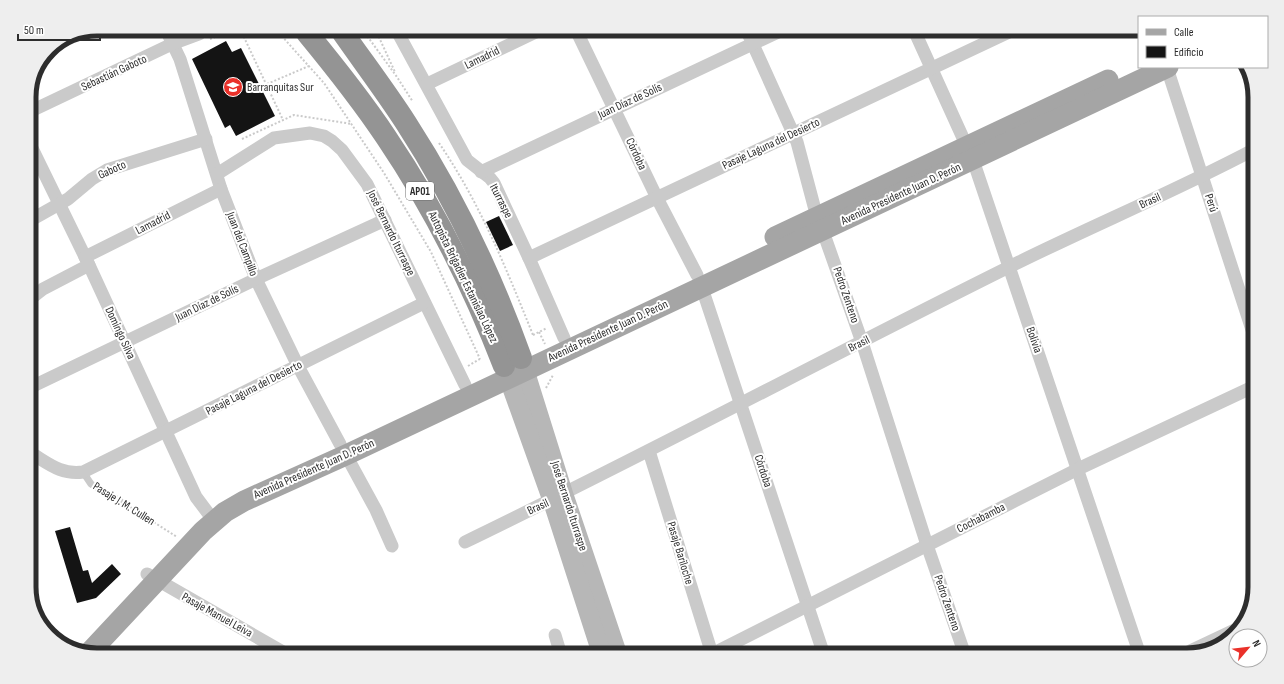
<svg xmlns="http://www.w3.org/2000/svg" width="1284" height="684" font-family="'Sofia Sans Condensed',sans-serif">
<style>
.building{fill:#141414}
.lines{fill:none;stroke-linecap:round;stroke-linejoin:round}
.path{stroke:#cacaca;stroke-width:2;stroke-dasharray:2 2;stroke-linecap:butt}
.lane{stroke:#cacaca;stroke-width:7}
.street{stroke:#cacaca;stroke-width:13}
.secondary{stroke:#b7b7b7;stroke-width:19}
.primary{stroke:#a5a5a5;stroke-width:21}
.highway{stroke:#949494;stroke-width:22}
.labels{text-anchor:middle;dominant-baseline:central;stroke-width:4;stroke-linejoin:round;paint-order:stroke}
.shield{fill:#fff;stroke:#6c6c6c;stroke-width:1}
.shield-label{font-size:11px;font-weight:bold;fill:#2d2d2d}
.street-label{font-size:12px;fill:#2d2d2d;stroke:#fff}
.poi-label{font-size:12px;fill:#2d2d2d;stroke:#fff;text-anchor:start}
.rim{fill:none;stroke:#2d2d2d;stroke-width:5}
</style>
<rect width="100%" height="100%" fill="#fff"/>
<g class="building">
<polygon points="226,41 232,52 241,48 275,116 236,136 230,125 225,128 192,59"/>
<polygon points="499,216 513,245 500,251 486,222"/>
<polygon points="70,527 83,571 88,570 92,583 112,564 121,574 96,598 77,603 55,531"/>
</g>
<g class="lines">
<g class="path">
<polyline points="242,33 283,120"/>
<polyline points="279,33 324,83 384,173 431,252 480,359"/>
<polyline points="365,33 397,77 413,102"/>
<polyline points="377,33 395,72"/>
<polyline points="210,39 226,33"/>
<polyline points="267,84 309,66"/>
<polyline points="242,139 294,115 352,124"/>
<path d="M 439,143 C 480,203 506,268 533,335"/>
<polyline points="539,332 545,344"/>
<polyline points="533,335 547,328"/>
<polyline points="468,366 480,359"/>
<polyline points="546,388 553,375"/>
<polyline points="127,505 177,537"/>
</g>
<polyline class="lane" points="83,472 91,484 120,501"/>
<g class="street">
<polyline points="914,30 973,160 1140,655"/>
<polyline points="747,31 797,142 814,206 862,342 927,545 965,655"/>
<polyline points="577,32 657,198 697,275"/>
<polyline points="398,33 467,160 490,178 494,183 529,258 564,338"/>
<polyline points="168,34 180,59 221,189 256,279 298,366 340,444"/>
<polyline points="1167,68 1255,339"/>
<polyline points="427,84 536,32"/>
<polyline points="29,112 172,44 199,34"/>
<polyline points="29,142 89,265 196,497 214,521"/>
<polyline points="481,172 780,31"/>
<polyline points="217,174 274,138 310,133 324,136 332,141 342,150 367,184 465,385"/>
<polyline points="29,221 68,199 92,179 107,170 206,139"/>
<polyline points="85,257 221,189"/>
<polyline points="529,258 1013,30"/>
<polyline points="702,288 824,655"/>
<polyline points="29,300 43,289 89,265"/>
<polyline points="29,388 256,279 385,220"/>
<polyline points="649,451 712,654"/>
<path d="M 29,452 C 48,463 60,475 83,472 L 424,303"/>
<polyline points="346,455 376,510 392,546"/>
<path d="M 465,542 C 647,454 826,358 1007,268 C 1089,227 1174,192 1255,149"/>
<polyline points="147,574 288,655"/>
<polyline points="555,635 561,655"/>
<polyline points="710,655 1078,469 1255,386"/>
<polyline points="1182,655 1237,629"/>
</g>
<g class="secondary">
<polyline points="521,358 564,495 618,655"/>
<polyline points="504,366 552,500 602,655"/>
</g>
<g class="primary">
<polyline points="775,237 1108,80"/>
<polyline points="89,653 203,531 225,512 244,501 346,455 1168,67"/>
</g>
<g class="highway">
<path d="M 307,33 C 335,67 362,101 386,137 C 434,208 473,286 504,366"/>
<path d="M 343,33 C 364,63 386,92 406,123 C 452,194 492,277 521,358"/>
</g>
</g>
<defs>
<symbol id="school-disc" viewBox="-11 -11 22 22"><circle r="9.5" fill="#ea312a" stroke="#fff"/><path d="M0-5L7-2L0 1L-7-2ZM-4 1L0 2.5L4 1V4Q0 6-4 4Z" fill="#fff"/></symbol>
</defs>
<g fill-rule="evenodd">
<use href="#school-disc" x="222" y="76" width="22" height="22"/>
</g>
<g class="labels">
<rect class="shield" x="406" y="182" width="28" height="18" rx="3"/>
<g class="shield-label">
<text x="420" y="191">AP01</text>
</g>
<g class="street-label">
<text transform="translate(482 58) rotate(-26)">Lamadrid</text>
<text transform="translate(114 73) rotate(-25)">Sebastián Gaboto</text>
<text transform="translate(630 101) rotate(-25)">Juan Díaz de Solís</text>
<text transform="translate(771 144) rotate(-25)">Pasaje Laguna del Desierto</text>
<text transform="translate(636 154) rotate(65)">Córdoba</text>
<text transform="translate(112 170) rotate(-24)">Gaboto</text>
<text transform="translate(901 194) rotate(-25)">Avenida Presidente Juan D. Perón</text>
<text transform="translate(501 201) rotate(63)">Iturraspe</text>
<text transform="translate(1150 201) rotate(-25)">Brasil</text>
<text transform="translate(1211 203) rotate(72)">Perú</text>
<text transform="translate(153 223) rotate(-27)">Lamadrid</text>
<text transform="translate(391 233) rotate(64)">José Bernardo Iturraspe</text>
<text transform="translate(242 244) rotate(69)">Juan del Campillo</text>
<text transform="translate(463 277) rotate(64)">Autopista Brigadier Estanislao López</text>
<text transform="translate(846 295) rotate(71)">Pedro Zenteno</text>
<text transform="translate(207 303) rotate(-26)">Juan Díaz de Solís</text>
<text transform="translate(608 331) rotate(-25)">Avenida Presidente Juan D. Perón</text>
<text transform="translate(120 333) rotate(65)">Domingo Silva</text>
<text transform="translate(1034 340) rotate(71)">Bolivia</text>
<text transform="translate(859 344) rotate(-27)">Brasil</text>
<text transform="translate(254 388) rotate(-27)">Pasaje Laguna del Desierto</text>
<text transform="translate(314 469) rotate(-24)">Avenida Presidente Juan D. Perón</text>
<text transform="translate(763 471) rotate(72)">Córdoba</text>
<text transform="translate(124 504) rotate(32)">Pasaje J. M. Cullen</text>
<text transform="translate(569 506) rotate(72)">José Bernardo Iturraspe</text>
<text transform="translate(538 507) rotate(-25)">Brasil</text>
<text transform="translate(981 518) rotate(-27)">Cochabamba</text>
<text transform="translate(680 553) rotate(73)">Pasaje Bariloche</text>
<text transform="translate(947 603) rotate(71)">Pedro Zenteno</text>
<text transform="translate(217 615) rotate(29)">Pasaje Manuel Leiva</text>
</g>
<g class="poi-label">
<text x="247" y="87">Barranquitas Sur</text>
</g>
</g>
<path d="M0 0H1284V684H0ZM97 36H1187A61 61 0 0 1 1248 97V587A61 61 0 0 1 1187 648H97A61 61 0 0 1 36 587V97A61 61 0 0 1 97 36Z" fill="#eee" fill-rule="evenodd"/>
<path class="rim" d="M97 36H1187A61 61 0 0 1 1248 97V587A61 61 0 0 1 1187 648H97A61 61 0 0 1 36 587V97A61 61 0 0 1 97 36Z"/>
<rect x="1138" y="16" width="130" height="52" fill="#ffffff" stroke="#ababab"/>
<rect x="1146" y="29" width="20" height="6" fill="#a5a5a5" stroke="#ababab"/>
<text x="1174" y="36" font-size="12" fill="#2d2d2d">Calle</text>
<rect x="1146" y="46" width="20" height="12" fill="#141414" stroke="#ababab"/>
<text x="1174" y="56" font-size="12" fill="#2d2d2d">Edificio</text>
<g transform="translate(1248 648) rotate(62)"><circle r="19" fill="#ffffff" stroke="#ababab"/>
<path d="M0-3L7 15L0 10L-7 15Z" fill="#ea312a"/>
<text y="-6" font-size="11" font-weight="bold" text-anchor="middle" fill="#2d2d2d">N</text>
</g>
<path d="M18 34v6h82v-6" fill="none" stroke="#2d2d2d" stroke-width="2"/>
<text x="24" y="34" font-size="12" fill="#2d2d2d" stroke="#ffffff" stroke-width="3" paint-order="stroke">50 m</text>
</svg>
